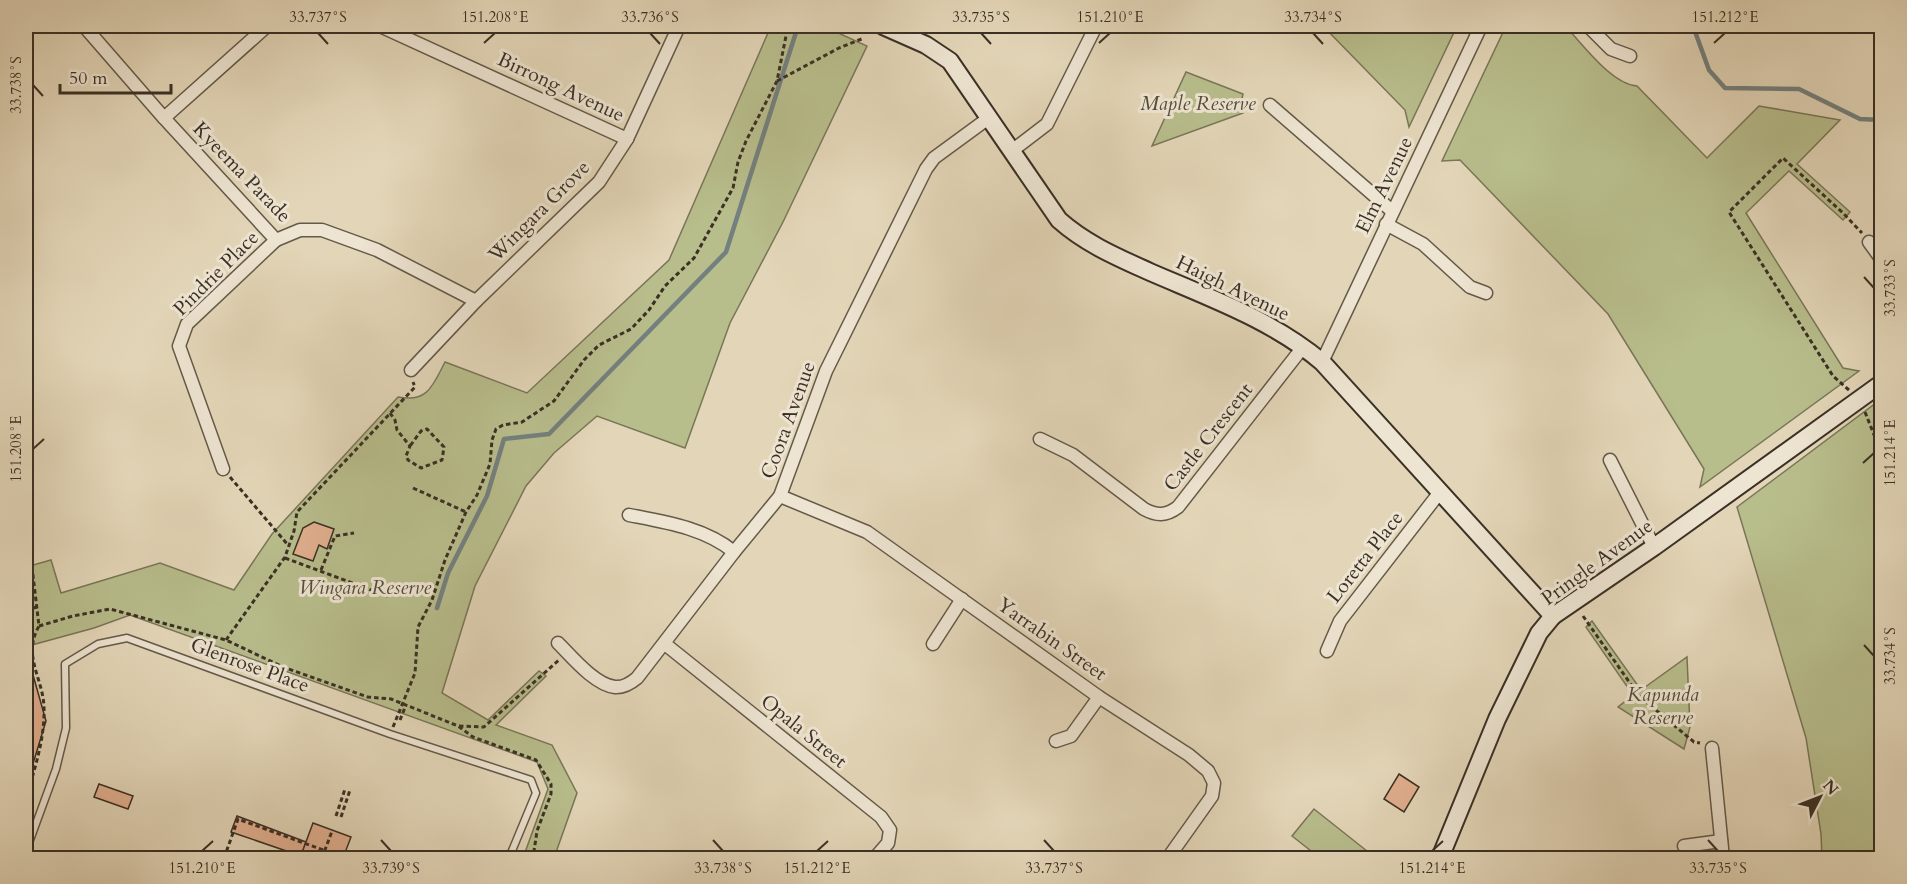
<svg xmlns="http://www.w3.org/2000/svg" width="1907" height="884" font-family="Cardo,serif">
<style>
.green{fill:#b8bd8c;stroke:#797658;stroke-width:1.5}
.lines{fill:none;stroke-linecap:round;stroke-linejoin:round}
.stream{stroke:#74807f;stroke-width:4.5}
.building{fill:#e1af8f;stroke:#3a3025;stroke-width:1.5}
.lane-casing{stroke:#645a4a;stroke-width:9}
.street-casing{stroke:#645a4a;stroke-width:15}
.secondary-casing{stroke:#3a3025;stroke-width:20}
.path{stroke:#3a3025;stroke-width:3;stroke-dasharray:4.5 3;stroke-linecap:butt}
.lane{stroke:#ede4d1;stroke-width:6}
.street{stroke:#ede4d1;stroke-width:12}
.secondary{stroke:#ede4d1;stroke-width:16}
.ticks{fill:none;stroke:#3a3025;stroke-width:2}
.labels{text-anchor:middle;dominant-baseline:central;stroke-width:6;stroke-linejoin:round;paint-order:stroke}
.street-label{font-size:20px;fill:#3a3025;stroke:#ede4d1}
.park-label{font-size:20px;font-style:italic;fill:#534c3a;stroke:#ede4d1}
.neatline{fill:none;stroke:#3a3025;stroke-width:2}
.ticks-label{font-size:15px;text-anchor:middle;fill:#3a3025}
</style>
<rect width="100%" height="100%" fill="#e3d6b8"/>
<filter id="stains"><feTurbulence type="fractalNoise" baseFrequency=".00333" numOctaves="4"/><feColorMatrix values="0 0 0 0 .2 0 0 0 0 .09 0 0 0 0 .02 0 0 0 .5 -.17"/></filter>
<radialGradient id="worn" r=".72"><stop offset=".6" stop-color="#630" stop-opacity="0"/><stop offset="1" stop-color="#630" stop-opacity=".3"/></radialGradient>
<g class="green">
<path d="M 771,26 L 823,26 L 867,46 L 783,222 L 730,323 L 685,448 L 597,416 L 554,453 L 526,486 L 475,586 L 442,693 L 488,720 L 539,671 L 546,676 L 496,725 L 552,745 L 577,793 L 554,858 L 523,858 L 548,789 L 537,762 L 130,615 L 94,628 L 28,646 L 26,638 L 26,567 L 51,560 L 61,593 L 160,563 L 234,590 L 272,534 L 398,397 C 428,403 433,385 445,362 L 527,393 L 669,260 Z"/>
<polygon points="1323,26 1457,26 1409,127 1405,110"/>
<path d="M 1506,26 L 1565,26 C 1583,44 1611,84 1637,86 L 1707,158 L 1759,106 L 1840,120 L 1797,164 L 1850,212 L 1843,220 L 1789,171 L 1746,213 L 1843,368 L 1859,371 L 1700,487 L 1704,469 L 1608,314 L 1460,160 L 1442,161 Z"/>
<polygon points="1186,72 1243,94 1241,104 1243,113 1152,146"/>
<polygon points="1876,403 1882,417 1881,858 1822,858 1821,834 1806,738 1737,507"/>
<polygon points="1592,621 1641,690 1687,657 1690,727 1684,749 1618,707 1633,695 1586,627"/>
<polygon points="1314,809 1367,851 1361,858 1320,858 1292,836"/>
</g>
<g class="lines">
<g class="stream">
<polyline points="1693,26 1709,70 1725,88 1799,89 1860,119 1882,120"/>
<polyline points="437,608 448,573 487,496 504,439 549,434 726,252 798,26"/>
</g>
</g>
<g class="building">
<polygon points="314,522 334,529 327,549 319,545 313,561 293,554 303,528"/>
<polygon points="26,650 46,721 32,767 26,765"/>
<polygon points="1399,774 1419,787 1404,812 1384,799"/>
<polygon points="99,784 133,796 128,809 94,797"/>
<polygon points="237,816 306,842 301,856 231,832"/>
<polygon points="313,823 351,837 343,858 300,858"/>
</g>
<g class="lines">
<defs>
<polyline id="lane" points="26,851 56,769 66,728 65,664 98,644 127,638 390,734 531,780 536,793 509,858"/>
<g id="street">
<polyline points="84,26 164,118 276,240 300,230 322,230 377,250 476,301"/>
<polyline points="380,26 627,139"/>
<polyline points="1588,26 1611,49 1630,56"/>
<polyline points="1270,105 1392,211"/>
<polyline points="164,118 267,26"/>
<polyline points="1013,150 1047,124 1096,26"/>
<polyline points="1386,224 1423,244 1470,287 1486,293"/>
<polyline points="1869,242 1882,260"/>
<polyline points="1322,362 1481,26"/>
<polyline points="411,370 476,301 599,182 627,139 679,26"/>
<path d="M 1040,439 L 1073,455 L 1144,509 C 1157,516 1166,516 1178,507 L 1303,347"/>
<polyline points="1610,460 1654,547"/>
<polyline points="223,469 179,346 187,324 276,240"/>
<polyline points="780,496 867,532 1099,697 1189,755 1208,771 1214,783 1212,796 1168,858"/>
<path d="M 629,515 C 665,522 705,528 734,552"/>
<path d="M 558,643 C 572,657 595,685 615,687 C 624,688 631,683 637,678 L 734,552 L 780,496 L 826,371 L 926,169 L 934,158 L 990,117"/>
<polyline points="665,644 881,817 890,830 888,843 875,858"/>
<polyline points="933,644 962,599"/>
<polyline points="1327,651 1340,621 1440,492"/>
<polyline points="1056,741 1071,736 1099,697"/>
<polyline points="1712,748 1723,858"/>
<polyline points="1684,846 1721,841"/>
</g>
<g id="secondary">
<path d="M 883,26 L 926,45 L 950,61 L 1059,220 C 1086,244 1117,257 1150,272 C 1210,298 1272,320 1322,362 L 1553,616"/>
<polyline points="1440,858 1497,719 1539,633 1553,616 1654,547 1882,383"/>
</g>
</defs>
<use href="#lane" class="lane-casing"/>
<use href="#street" class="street-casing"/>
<use href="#secondary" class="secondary-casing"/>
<g class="path">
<polyline points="777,81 839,48 864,38"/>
<polyline points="1849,390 1833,376 1729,212 1783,158 1844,214 1862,233"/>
<polyline points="1865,412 1882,455"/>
<polyline points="390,413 395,420 397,430 410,446 406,456 408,460 421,468 442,460 444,447 427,429 421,431 410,446"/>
<polyline points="230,477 288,545"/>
<polyline points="413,488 466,512"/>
<path d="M 26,538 L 29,542 L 39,626 C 22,656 43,678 44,707 C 45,738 35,768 26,798"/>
<polyline points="285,558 390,597"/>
<polyline points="321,570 335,536 354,533"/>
<polyline points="26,610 37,607"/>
<polyline points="1583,616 1639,696 1694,742 1700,743"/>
<polyline points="39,626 73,616 110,609 226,640 283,667 368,697 391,699 458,726 473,737 536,760 551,784 551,794 537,831 533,858"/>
<polyline points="226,640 285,557 294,531 297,512 415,387 413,382"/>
<polyline points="400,720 406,705"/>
<polyline points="459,726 484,727 559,660"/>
<polyline points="393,727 415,673 418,627 432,600 445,560 466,512 477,495 490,464 492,440 496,429 503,425 522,422 554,401 584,360 599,345 631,329 649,310 665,286 694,258 733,188 738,162 746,141 777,81 788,26"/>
<polyline points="336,816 345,789"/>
<polyline points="341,817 350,790"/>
<polyline points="224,858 238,819 345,858"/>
<polyline points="322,858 332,831"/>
</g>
<use href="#lane" class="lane"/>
<use href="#street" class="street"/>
<use href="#secondary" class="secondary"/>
</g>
<path class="ticks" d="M 318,33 L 328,44M 650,33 L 660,44M 981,33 L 991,44M 1313,33 L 1323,44M 484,43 L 495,33M 1099,43 L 1110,33M 1714,43 L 1725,33M 33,85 L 43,96M 1864,277 L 1874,288M 33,449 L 44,439M 1863,463 L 1874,453M 1864,645 L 1874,656M 381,840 L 391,851M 713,840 L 723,851M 1044,840 L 1054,851M 1708,840 L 1718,851M 202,851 L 213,841M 817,851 L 828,841M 1432,851 L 1443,841"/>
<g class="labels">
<g class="street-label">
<text transform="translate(561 87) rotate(25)">Birrong Avenue</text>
<text transform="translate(242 172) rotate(46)">Kyeema Parade</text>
<text transform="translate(1384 185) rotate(-64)">Elm Avenue</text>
<text transform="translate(539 211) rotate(-45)">Wingara Grove</text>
<text transform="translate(216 273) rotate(-45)">Pindrie Place</text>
<text transform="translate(1233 288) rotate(26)">Haigh Avenue</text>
<text transform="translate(788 420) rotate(-70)">Coora Avenue</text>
<text transform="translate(1208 437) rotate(-52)">Castle Crescent</text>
<text transform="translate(1365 557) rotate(-52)">Loretta Place</text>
<text transform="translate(1597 562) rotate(-36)">Pringle Avenue</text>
<text transform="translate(1052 639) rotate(35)">Yarrabin Street</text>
<text transform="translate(250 665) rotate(20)">Glenrose Place</text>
<text transform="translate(804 731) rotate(39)">Opala Street</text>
</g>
<g class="park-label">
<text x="1198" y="103">Maple Reserve</text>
<text x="365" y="587">Wingara Reserve</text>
<text x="1663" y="694">Kapunda<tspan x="1663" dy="23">Reserve</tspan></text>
</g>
</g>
<rect width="1907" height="884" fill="none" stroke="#e3d6b8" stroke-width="66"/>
<g transform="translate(1820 797) rotate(48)" stroke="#ede4d1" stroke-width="4.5" paint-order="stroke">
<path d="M0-4.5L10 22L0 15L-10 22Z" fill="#3a3025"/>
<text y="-9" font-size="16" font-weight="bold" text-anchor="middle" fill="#3a3025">N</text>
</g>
<path d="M60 84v9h111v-9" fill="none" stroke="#3a3025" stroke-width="3"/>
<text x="69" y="84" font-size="18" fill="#3a3025" stroke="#ede4d1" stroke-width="4.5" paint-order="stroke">50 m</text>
<rect x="33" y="33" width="1841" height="818" class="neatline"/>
<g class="ticks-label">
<text x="318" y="22">33.737°S</text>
<text x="495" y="22">151.208°E</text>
<text x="650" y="22">33.736°S</text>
<text x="981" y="22">33.735°S</text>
<text x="1110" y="22">151.210°E</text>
<text x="1313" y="22">33.734°S</text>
<text x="1725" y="22">151.212°E</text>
<text transform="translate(16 85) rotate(-90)" y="5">33.738°S</text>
<text transform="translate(1890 288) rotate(-90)" y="5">33.733°S</text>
<text transform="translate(16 449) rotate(-90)" y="5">151.208°E</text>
<text transform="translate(1890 453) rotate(-90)" y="5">151.214°E</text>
<text transform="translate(1890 656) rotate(-90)" y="5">33.734°S</text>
<text x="202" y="873">151.210°E</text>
<text x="391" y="873">33.739°S</text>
<text x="723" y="873">33.738°S</text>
<text x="817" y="873">151.212°E</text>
<text x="1054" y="873">33.737°S</text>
<text x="1432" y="873">151.214°E</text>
<text x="1718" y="873">33.735°S</text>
</g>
<rect width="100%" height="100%" filter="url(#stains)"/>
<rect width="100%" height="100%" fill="url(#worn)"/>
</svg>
